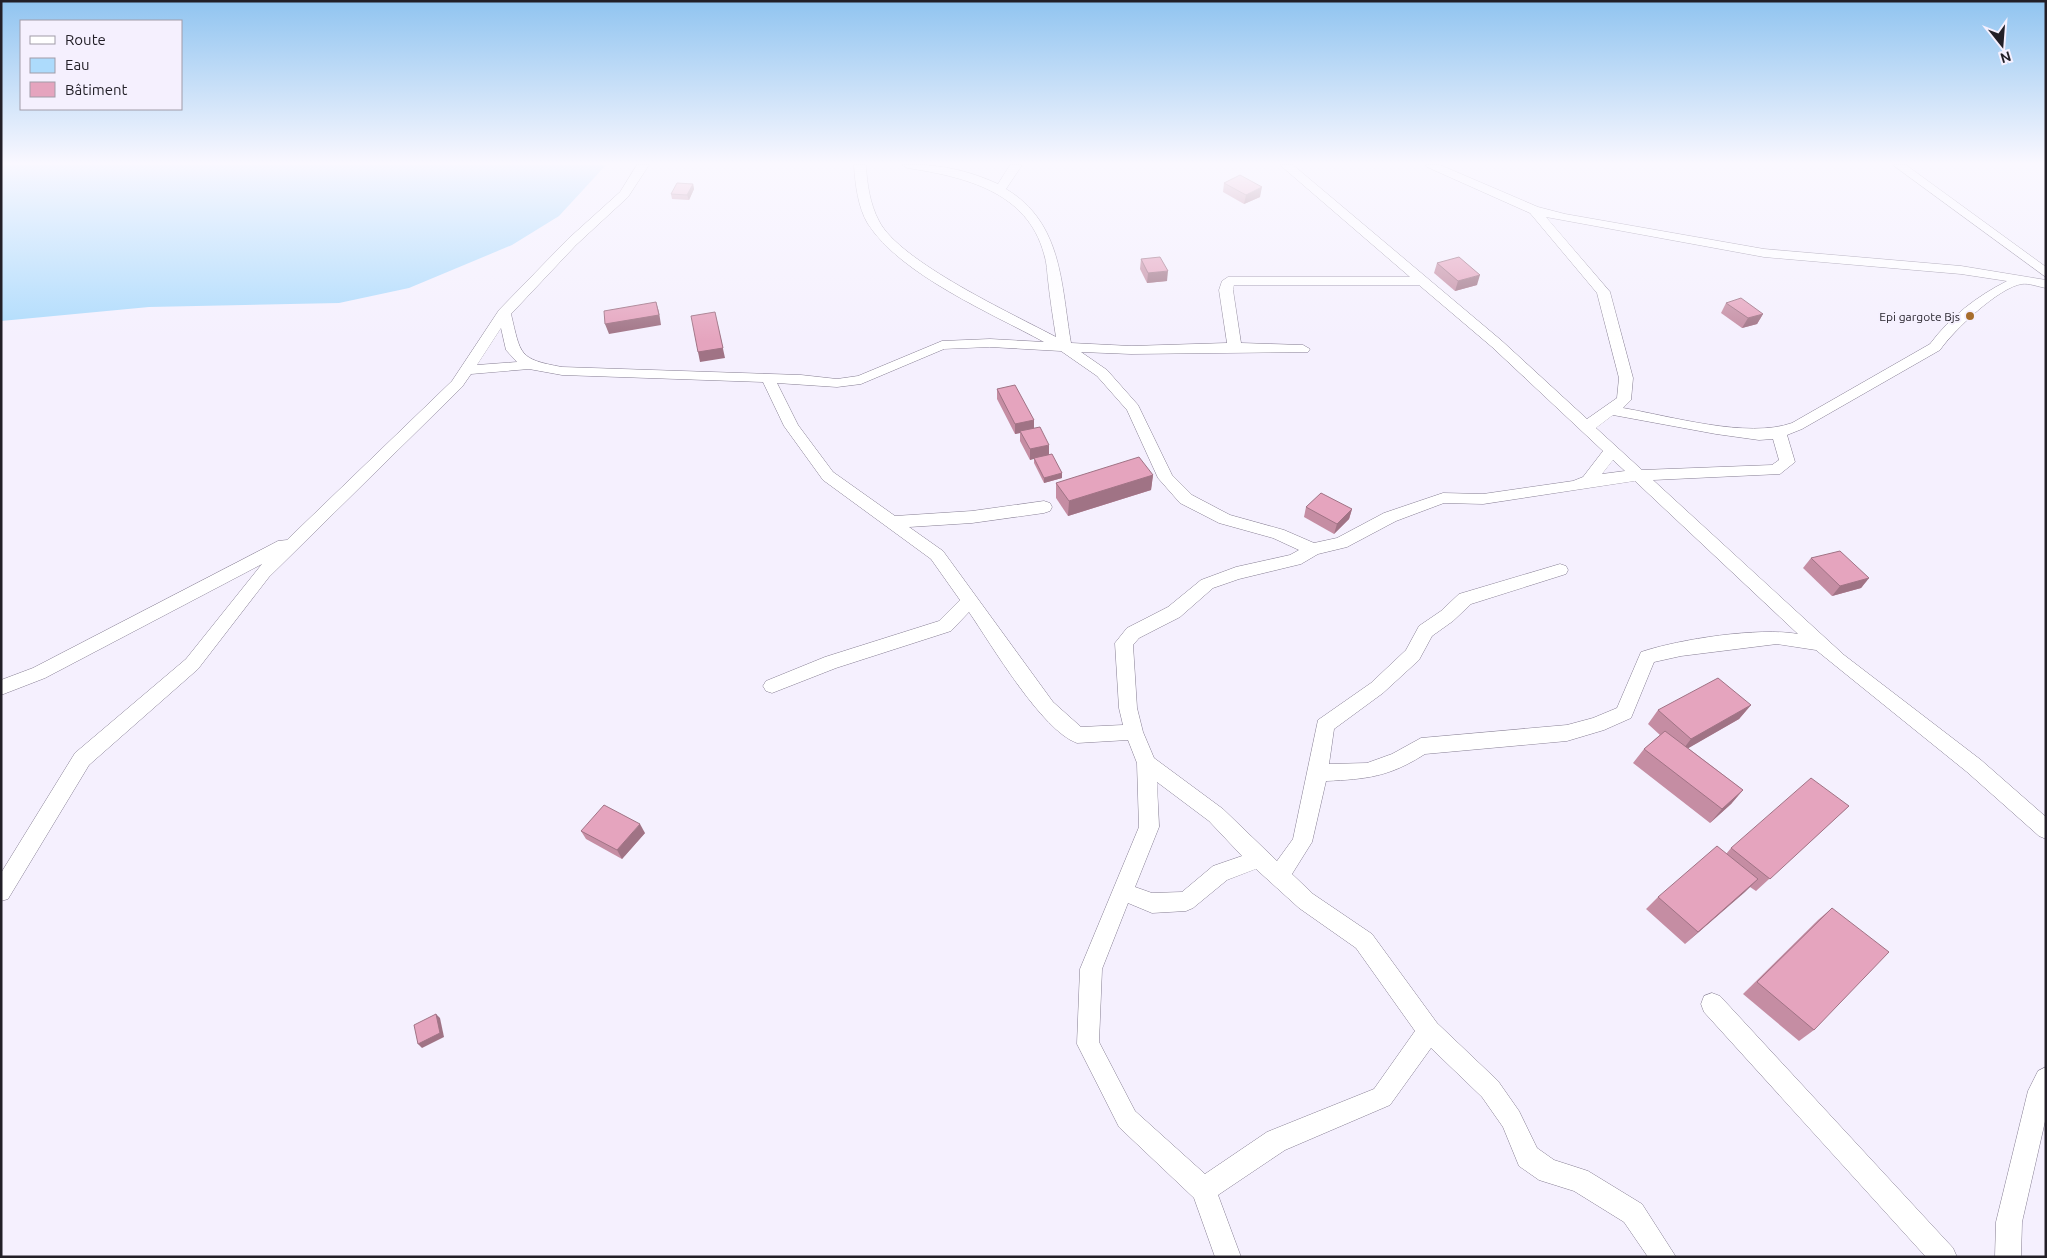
<svg xmlns="http://www.w3.org/2000/svg" width="2047" height="1258" font-family="Ubuntu,sans-serif">
<style>
.water{fill:#addbfc}
.lines{fill:none;stroke-linecap:round;stroke-linejoin:round}
.street-casing{stroke:#867e93;stroke-width:1}
.street{fill:#fff;fill-rule:evenodd}
.wall{fill:#c58da3}
.shaded-wall{fill:#a07385}
.building{fill:#e5a4be;stroke:#a07385}
.poi-dot{fill:#a76d2c;stroke:#f5f0fe;stroke-width:2}
.labels{text-anchor:middle;dominant-baseline:central;stroke-width:4;stroke-linejoin:round;paint-order:stroke}
.far-poi-label{font-size:12px;fill:#221f27;stroke:#f5f0fe;text-anchor:end}
</style>
<rect width="100%" height="100%" fill="#f5f0fe"/>
<polygon class="water" points="1,165 606,165 559,216 512,245 409,288 339,303 149,307 1,321"/>
<g class="lines">
<defs>
<g id="street">
<path d="M 637,165 L 649,165 L 628,197 L 576,245 L 511,314 C 521,355 518,359 562,367 L 801,375 L 837,379 L 858,376 L 942,341 L 990,339 L 1044,342 C 991,313 901,275 868,224 C 858,208 855,183 854,165 L 866,165 C 867,184 870,204 879,221 C 900,262 1013,314 1056,337 C 1053,318 1050,299 1048,280 C 1047,272 1047,263 1044,254 C 1027,191 964,177 908,168 L 902,165 C 935,163 968,170 998,184 L 1010,165 L 1022,165 L 1006,189 C 1063,223 1061,285 1071,343 L 1131,346 L 1227,343 L 1219,290 L 1222,281 L 1228,277 L 1410,277 L 1280,165 L 1293,165 L 1502,341 L 1587,419 L 1617,398 L 1619,378 L 1597,293 L 1530,213 L 1427,167 L 1425,165 L 1440,165 L 1538,207 L 1565,214 L 1764,249 L 1961,266 L 2046,280 L 2046,288 C 2039,287 2029,283 2022,284 C 1999,287 1953,331 1940,350 L 1802,429 L 1787,435 L 1795,462 L 1780,474 L 1653,480 L 1844,655 L 1981,760 L 2046,817 L 2046,839 L 2039,836 L 1967,772 L 1816,650 L 1777,644 L 1681,656 L 1654,662 L 1631,718 L 1604,730 L 1567,741 L 1425,754 C 1389,777 1367,779 1326,781 L 1312,842 L 1292,874 L 1313,894 L 1372,934 L 1437,1023 L 1498,1081 L 1519,1111 L 1537,1148 L 1554,1160 L 1588,1171 L 1642,1204 L 1676,1257 L 1648,1257 L 1624,1222 L 1574,1191 L 1539,1180 L 1519,1166 L 1503,1127 L 1482,1097 L 1431,1048 L 1390,1105 L 1285,1150 L 1218,1195 L 1241,1257 L 1215,1257 L 1194,1198 L 1119,1127 L 1077,1044 L 1080,969 L 1139,827 L 1137,763 L 1128,740 L 1077,743 C 1042,731 991,644 969,612 L 951,631 L 836,668 L 772,693 L 766,691 L 763,686 L 766,681 L 825,657 L 939,621 L 960,600 L 931,559 L 823,480 L 784,426 L 763,382 L 562,375 L 529,369 L 471,374 L 462,387 L 269,577 L 198,669 L 89,765 L 8,899 L 1,901 L 1,873 L 75,753 L 186,659 L 262,564 L 45,678 L 1,695 L 1,680 L 33,668 L 278,541 L 287,540 L 452,381 L 499,310 L 568,239 L 620,192 ZM 1546,217 L 1764,257 L 1961,274 L 2007,281 C 1977,296 1950,317 1930,344 L 1792,423 C 1748,439 1670,416 1623,408 L 1631,400 L 1633,378 L 1610,292 ZM 1234,285 L 1419,285 L 1492,347 L 1603,451 L 1583,477 L 1573,481 L 1483,494 L 1443,493 L 1384,513 L 1337,538 L 1314,543 L 1284,530 L 1230,515 L 1192,495 L 1172,475 L 1138,405 L 1107,370 L 1081,352 L 1131,354 L 1308,352 L 1310,349 L 1303,345 L 1241,343 L 1233,290 ZM 501,328 L 506,350 L 517,362 L 477,365 ZM 990,347 L 1061,351 L 1097,376 L 1127,410 L 1158,478 L 1180,503 L 1219,523 L 1273,538 L 1299,550 L 1290,555 L 1236,567 L 1201,580 L 1168,607 L 1127,628 L 1115,643 L 1119,708 L 1123,725 L 1081,727 L 1053,702 L 943,551 L 909,527 L 972,523 L 1044,513 L 1050,511 L 1052,507 L 1050,503 L 1044,501 L 972,511 L 895,516 L 833,472 L 798,425 L 777,383 L 837,387 L 861,384 L 944,349 ZM 1613,415 L 1716,434 L 1759,440 L 1773,439 L 1779,460 L 1772,465 L 1642,470 L 1596,428 ZM 1613,460 L 1625,471 L 1602,474 ZM 1635,481 L 1798,634 C 1759,627 1680,639 1641,652 L 1617,708 L 1593,718 L 1567,725 L 1421,738 L 1392,754 L 1367,763 L 1329,764 L 1334,729 L 1383,693 L 1419,660 L 1432,636 L 1453,621 L 1471,604 L 1566,574 L 1568,570 L 1566,566 L 1560,564 L 1459,594 L 1441,611 L 1419,626 L 1406,650 L 1371,683 L 1318,720 L 1293,839 L 1277,861 L 1223,809 L 1154,758 L 1143,732 L 1137,708 L 1133,645 L 1139,638 L 1180,617 L 1213,588 L 1239,579 L 1301,564 L 1318,554 L 1347,547 L 1396,521 L 1444,503 L 1483,504 ZM 1157,782 L 1209,821 L 1242,856 L 1213,866 L 1182,892 L 1152,893 L 1135,887 L 1159,827 ZM 1256,869 L 1299,908 L 1356,948 L 1415,1031 L 1374,1089 L 1267,1132 L 1205,1174 L 1135,1111 L 1099,1042 L 1102,969 L 1128,903 L 1152,913 L 1186,911 L 1193,908 L 1227,880 Z"/>
<polygon points="1893,165 1906,165 2046,267 2046,277"/>
<polygon points="1712,993 1720,996 1953,1248 1957,1257 1926,1257 1704,1012 1701,1004 1704,996"/>
<polygon points="2046,1067 2046,1117 2022,1222 2021,1257 1995,1257 1996,1222 2028,1091 2038,1071"/>
</g>
</defs>
<use href="#street" class="street-casing"/>
<use href="#street" class="street"/>
</g>
<g class="wall">
<polygon points="1224,183 1260,197 1244,204 1223,192"/>
<polygon points="693,184 694,189 689,200 672,199 671,194"/>
<polygon points="1141,259 1167,281 1147,283 1140,269"/>
<polygon points="1437,263 1477,285 1455,291 1434,273"/>
<polygon points="1726,303 1763,314 1757,324 1742,328 1721,313"/>
<polygon points="997,389 1034,420 1034,428 1049,455 1062,473 1062,478 1044,483 1034,463 1034,458 1030,460 1020,441 1020,433 1015,434 997,399"/>
<polygon points="1153,475 1151,490 1068,516 1056,498 1056,483"/>
<polygon points="1306,507 1352,509 1349,519 1334,534 1304,517"/>
<polygon points="1811,558 1869,578 1861,588 1832,596 1803,568"/>
<polygon points="1751,705 1739,719 1688,748 1743,790 1731,804 1710,823 1633,763 1644,749 1660,735 1648,724 1658,710"/>
<polygon points="1849,806 1756,891 1750,887 1685,944 1646,909 1658,897 1726,854 1731,848"/>
<polygon points="581,831 645,833 622,859 586,839"/>
<polygon points="1832,908 1814,1030 1799,1041 1743,994 1818,920"/>
</g>
<g class="shaded-wall">
<polygon points="693,184 694,189 689,200 687,195"/>
<polygon points="1262,187 1260,197 1244,204 1246,195"/>
<polygon points="1168,271 1167,281 1147,283 1148,273"/>
<polygon points="1480,275 1477,285 1455,291 1458,281"/>
<polygon points="656,302 659,312 661,325 609,334 605,324"/>
<polygon points="715,312 725,358 700,362 698,352"/>
<polygon points="1763,314 1757,324 1742,328 1748,318"/>
<polygon points="1034,420 1034,430 1020,431 1020,433 1015,434 1015,424"/>
<polygon points="1049,445 1049,455 1030,460 1030,449"/>
<polygon points="1062,473 1062,478 1044,483 1044,478"/>
<polygon points="1153,475 1151,490 1068,516 1069,501"/>
<polygon points="1352,509 1349,519 1334,534 1337,524"/>
<polygon points="1869,578 1861,588 1832,596 1840,586"/>
<polygon points="1751,705 1739,719 1680,753 1691,739"/>
<polygon points="1743,790 1731,804 1710,823 1722,809"/>
<polygon points="640,824 645,833 622,859 617,850"/>
<polygon points="1758,879 1745,892 1685,944 1698,932"/>
<polygon points="436,1014 440,1018 444,1037 422,1048 418,1044"/>
</g>
<g class="building">
<polygon points="1240,175 1262,187 1246,195 1224,183"/>
<polygon points="677,183 693,184 687,195 671,194"/>
<polygon points="1160,257 1168,271 1148,273 1141,259"/>
<polygon points="1459,257 1480,275 1458,281 1437,263"/>
<polygon points="1741,298 1763,314 1748,318 1726,303"/>
<polygon points="656,302 659,315 605,324 604,311"/>
<polygon points="715,312 723,348 698,352 691,316"/>
<polygon points="1015,385 1034,420 1015,424 997,389"/>
<polygon points="1040,427 1049,445 1030,449 1020,431"/>
<polygon points="1052,454 1062,473 1044,478 1034,458"/>
<polygon points="1139,457 1153,475 1069,501 1056,483"/>
<polygon points="1321,493 1352,509 1337,524 1306,507"/>
<polygon points="1840,551 1869,578 1840,586 1811,558"/>
<polygon points="1718,678 1751,705 1691,739 1658,710"/>
<polygon points="1665,731 1743,790 1722,809 1644,749"/>
<polygon points="1811,778 1849,806 1770,879 1731,848"/>
<polygon points="604,805 640,824 617,850 581,831"/>
<polygon points="1717,846 1758,879 1698,932 1658,897"/>
<polygon points="1832,908 1889,952 1814,1030 1757,982"/>
<polygon points="436,1014 440,1033 418,1044 414,1025"/>
</g>
<linearGradient id="sky" x2="0" y2="1"><stop stop-color="#90c4f0"/><stop offset="0.48" stop-color="#faf8ff"/><stop offset="1" stop-color="#faf8ff" stop-opacity="0"/></linearGradient>
<rect width="2047" height="341" fill="url(#sky)"/>
<circle class="poi-dot" cx="1970" cy="316" r="5"/>
<g class="labels">
<g class="far-poi-label">
<text x="1960" y="316">Epi gargote Bjs</text>
</g>
</g>
<rect width="2047" height="1258" fill="none" stroke="#221f27" stroke-width="5"/>
<rect x="20" y="20" width="162" height="90" fill="#f5f0fe" stroke="#a19ca8"/>
<rect x="30" y="36" width="25" height="8" fill="#ffffff" stroke="#a19ca8"/>
<text x="65" y="45" font-size="15" fill="#221f27">Route</text>
<rect x="30" y="58" width="25" height="15" fill="#addbfc" stroke="#a19ca8"/>
<text x="65" y="70" font-size="15" fill="#221f27">Eau</text>
<rect x="30" y="82" width="25" height="15" fill="#e5a4be" stroke="#a19ca8"/>
<text x="65" y="95" font-size="15" fill="#221f27">Bâtiment</text>
<g transform="translate(2002 45) rotate(163)" stroke="#f5f0fe" stroke-width="4" paint-order="stroke">
<path d="M0-4L9 19L0 12L-9 19Z" fill="#221f27"/>
<text y="-8" font-size="14" font-weight="bold" text-anchor="middle" fill="#221f27">N</text>
</g>
</svg>
